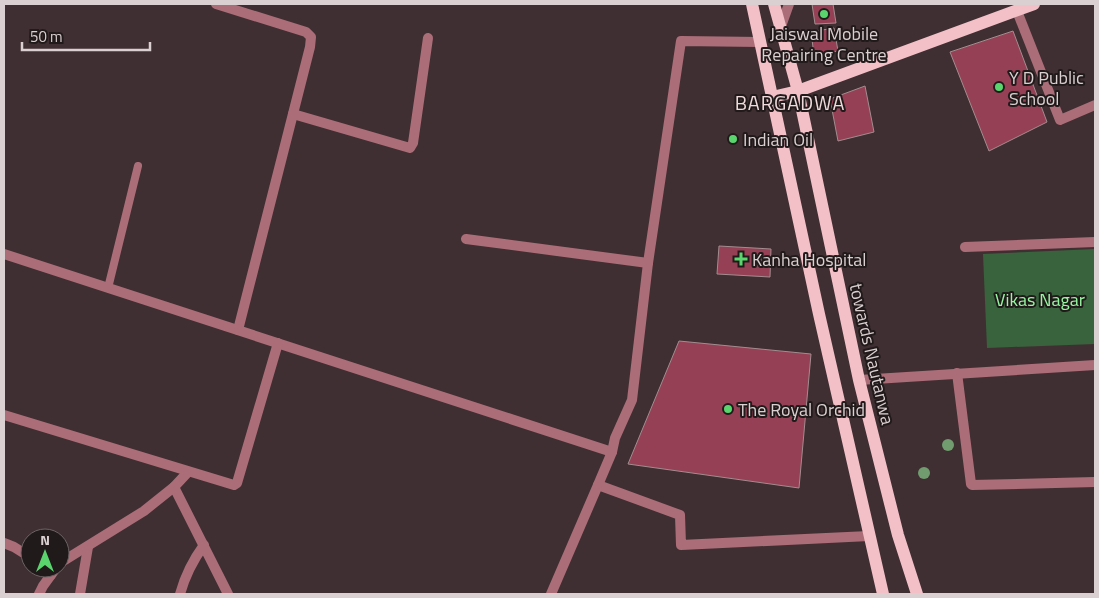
<svg xmlns="http://www.w3.org/2000/svg" width="1099" height="598" font-family="'Titillium Web',sans-serif">
<style>
.green{fill:#38633d}
.building{fill:#954054;stroke:#a28d90}
.lines{fill:none;stroke-linecap:round;stroke-linejoin:round}
.service{stroke:#ab6e79;stroke-width:8}
.minor{stroke:#ab6e79;stroke-width:10}
.tertiary{stroke:#ab6e79;stroke-width:10}
.primary{stroke:#f3c0c8;stroke-width:12}
.tree{fill:#709c6f}
.poi-dot{fill:#5ad56e;stroke:#211a1b;stroke-width:2}
.labels{text-anchor:middle;dominant-baseline:central;stroke-width:4;stroke-linejoin:round;paint-order:stroke}
.poi-label{font-size:18px;fill:#dbd0d1;stroke:#211a1b;text-anchor:start}
.park-label{font-size:18px;fill:#97f6a1;stroke:#211a1b}
.street-label{font-size:18px;fill:#dbd0d1;stroke:#211a1b}
.quarter-label{font-size:20px;letter-spacing:1px;fill:#f0dadd;stroke:#211a1b}
</style>
<rect width="100%" height="100%" fill="#402f32"/>
<polygon class="green" points="1095,249 1095,344 987,348 983,254"/>
<g class="building">
<polygon points="812,4 833,4 836,23 815,24"/>
<polygon points="834,28 838,51 814,55 811,32"/>
<polygon points="1013,31 1047,122 989,151 950,52"/>
<polygon points="865,86 874,132 838,141 830,99"/>
<polygon points="719,246 771,249 770,277 717,274"/>
<polygon points="679,341 811,354 799,488 628,464"/>
</g>
<g class="lines">
<polyline class="service" points="108,288 138,166"/>
<g class="minor">
<polyline points="216,4 306,32 311,37 310,47 238,330"/>
<polyline points="1017,11 1060,120 1095,105"/>
<polyline points="780,29 789,4"/>
<polyline points="293,114 410,148 413,143 428,38"/>
<polyline points="466,239 648,263"/>
<polyline points="965,247 1095,242"/>
<polyline points="4,254 612,452"/>
<polyline points="957,373 971,484 972,485 1095,482"/>
<polyline points="859,380 1095,365"/>
<polyline points="4,415 234,485 237,483 278,343"/>
<polyline points="598,485 680,515 681,545 869,536"/>
<polyline points="174,487 228,594"/>
<polyline points="4,543 14,547 30,557"/>
<polyline points="60,563 144,511 174,487 188,472"/>
<polyline points="43,568 51,575"/>
<polyline points="39,594 43,586 56,568"/>
<polyline points="80,594 88,547"/>
<path d="M 180,594 C 185,576 193,560 204,545"/>
</g>
<polyline class="tertiary" points="551,594 598,485 612,452 615,438 632,400 648,263 681,41 760,42"/>
<g class="primary">
<polyline points="752,4 819,314 883,594"/>
<polyline points="774,4 798,91 859,380 898,535 917,594"/>
<polyline points="772,97 798,91 1034,4"/>
</g>
</g>
<g class="tree">
<circle cx="948" cy="445" r="6"/>
<circle cx="924" cy="473" r="6"/>
</g>
<g class="poi-dot">
<circle cx="824" cy="14" r="5"/>
<circle cx="999" cy="87" r="5"/>
<circle cx="733" cy="139" r="5"/>
<path d="M738.5 251.5h5v5h5v5h-5v5h-5v-5h-5v-5h5z"/>
<circle cx="728" cy="409" r="5"/>
</g>
<g class="labels">
<g class="poi-label">
<text x="824" y="33" text-anchor="middle">Jaiswal Mobile<tspan x="824" dy="21">Repairing Centre</tspan></text>
<text x="1009" y="77">Y D Public<tspan x="1009" dy="21">School</tspan></text>
<text x="743" y="139">Indian Oil</text>
<text x="752" y="259">Kanha Hospital</text>
<text x="738" y="409">The Royal Orchid</text>
</g>
<g class="park-label">
<text x="1040" y="299">Vikas Nagar</text>
</g>
<g class="street-label">
<text transform="translate(872 354) rotate(77)">towards Nautanwa</text>
</g>
<g class="quarter-label">
<text x="790" y="102">BARGADWA</text>
</g>
</g>
<rect width="1099" height="598" fill="none" stroke="#dbd0d1" stroke-width="10"/>
<g transform="translate(45 553)"><circle r="24" fill="#211a1b" stroke="#6b6364"/>
<path d="M0-4L9 19L0 12L-9 19Z" fill="#5ad56e"/>
<text y="-8" font-size="14" font-weight="bold" text-anchor="middle" fill="#dbd0d1">N</text>
</g>
<path d="M22 42v8h128v-8" fill="none" stroke="#dbd0d1" stroke-width="2.5"/>
<text x="30" y="42" font-size="15" fill="#dbd0d1" stroke="#211a1b" stroke-width="4" paint-order="stroke">50 m</text>
</svg>
